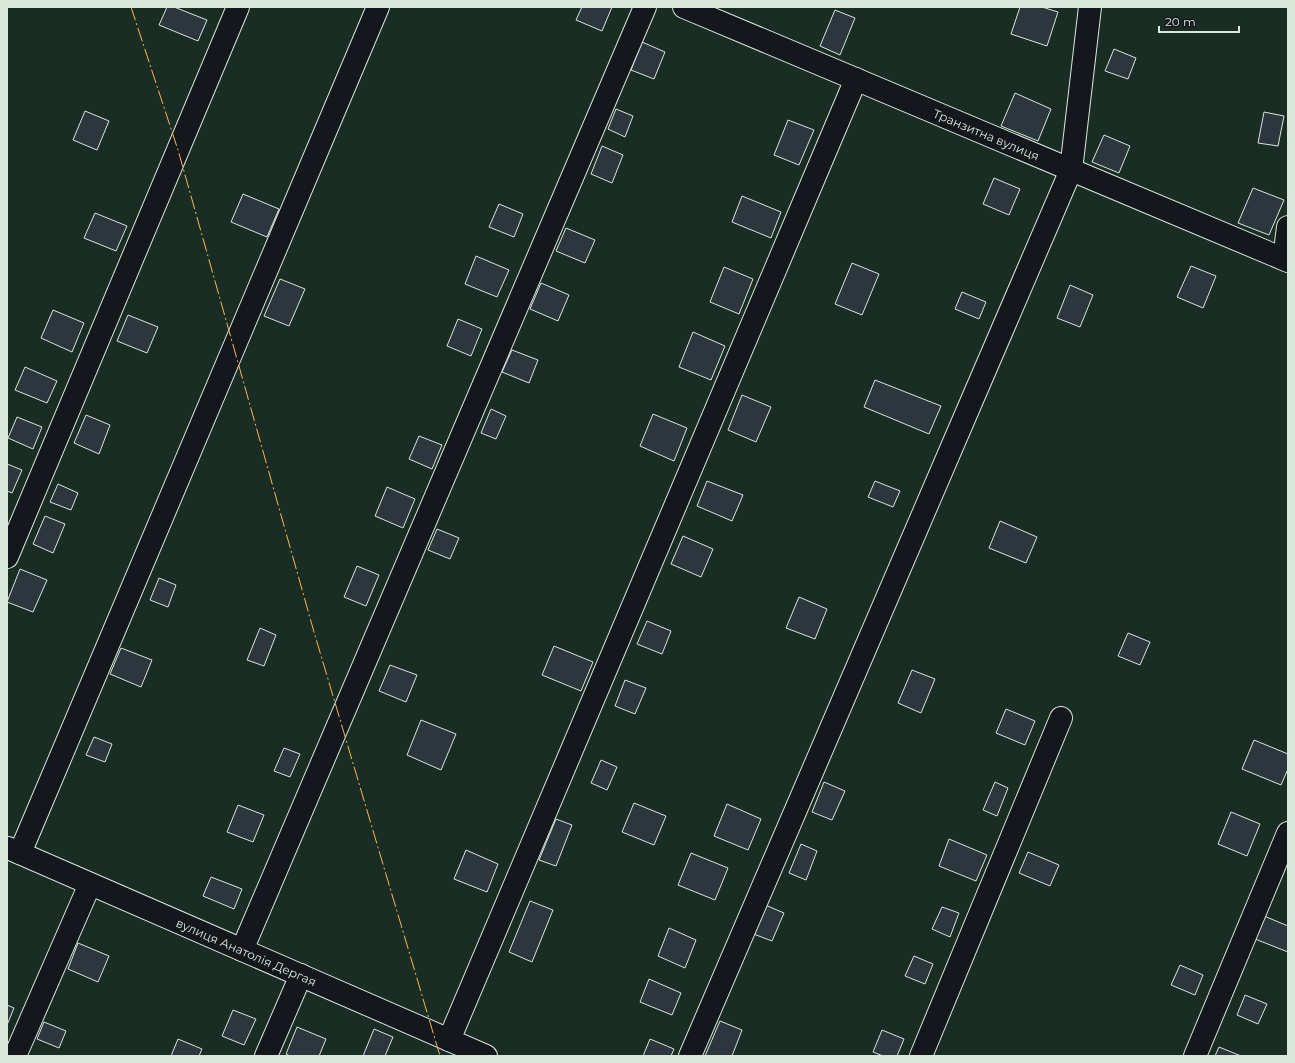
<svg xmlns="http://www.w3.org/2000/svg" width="1295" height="1063" font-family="Montserrat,sans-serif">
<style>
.green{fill:#1a2d24;stroke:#939e99}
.building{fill:#2c363c;stroke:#d8e6dc}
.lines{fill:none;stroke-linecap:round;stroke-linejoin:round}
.minor-casing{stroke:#d8e6dc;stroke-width:24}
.minor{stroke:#14181c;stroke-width:22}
.power{stroke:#ffb74d;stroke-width:1;stroke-dasharray:14 3 2 3;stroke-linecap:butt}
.labels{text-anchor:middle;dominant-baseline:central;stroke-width:3;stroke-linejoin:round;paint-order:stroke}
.street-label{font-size:12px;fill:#d8e6dc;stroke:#14181c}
</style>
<rect width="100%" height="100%" fill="#14181c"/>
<rect class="green" x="7" y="7" width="1281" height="1049"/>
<g class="building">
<polygon points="167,7 174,7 207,20 198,41 159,25"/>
<polygon points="582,7 612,7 602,31 576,20"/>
<polygon points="1020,7 1042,7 1058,12 1047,46 1011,34"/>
<polygon points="835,10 855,18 840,55 820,46"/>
<polygon points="642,42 665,52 654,79 631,70"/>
<polygon points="1114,49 1136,58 1128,79 1105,71"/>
<polygon points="1015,93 1051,109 1038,141 1001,126"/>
<polygon points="616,109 633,116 625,137 608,129"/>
<polygon points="85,111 109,121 97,150 73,140"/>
<polygon points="1264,112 1284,116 1278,146 1258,143"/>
<polygon points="788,120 814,130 799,165 774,155"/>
<polygon points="1104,135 1130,146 1119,173 1092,162"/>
<polygon points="602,146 623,155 612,183 591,174"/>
<polygon points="994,178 1020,189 1009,215 983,204"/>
<polygon points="1253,188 1284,200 1269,235 1238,223"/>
<polygon points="243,194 279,209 267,237 231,222"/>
<polygon points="742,196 781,212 771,238 732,222"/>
<polygon points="499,204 523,214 514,237 489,227"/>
<polygon points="95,213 127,226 116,251 84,238"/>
<polygon points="566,228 595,240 585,263 556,251"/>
<polygon points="476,256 509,270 497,297 465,284"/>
<polygon points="852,263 879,274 862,315 835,304"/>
<polygon points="1191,266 1216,276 1203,308 1177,297"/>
<polygon points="724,267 753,279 739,314 710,302"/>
<polygon points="280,279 305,289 289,326 264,316"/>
<polygon points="541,283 569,295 558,321 530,309"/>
<polygon points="1070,285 1093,295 1080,327 1057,318"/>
<polygon points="962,292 986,302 979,319 955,309"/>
<polygon points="53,310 84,323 72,352 41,338"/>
<polygon points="128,315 158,327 147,353 117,341"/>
<polygon points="458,319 482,329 471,356 447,346"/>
<polygon points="693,332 725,346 711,380 679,367"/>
<polygon points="512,350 538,360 529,383 502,372"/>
<polygon points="25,367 57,381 47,403 15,390"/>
<polygon points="875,380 941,406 929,434 864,407"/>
<polygon points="742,395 771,407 756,442 728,430"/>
<polygon points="491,409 506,416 496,439 481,433"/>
<polygon points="653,414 687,428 674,461 640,446"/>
<polygon points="86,415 110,425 99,454 74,443"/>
<polygon points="17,417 42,427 33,449 8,438"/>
<polygon points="419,436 442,445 432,469 409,459"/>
<polygon points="7,464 22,470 12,493 7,491"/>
<polygon points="707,481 743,495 732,521 697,506"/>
<polygon points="875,481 900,491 893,507 868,497"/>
<polygon points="58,484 78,493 71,510 50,502"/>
<polygon points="387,487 415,499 403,528 375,516"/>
<polygon points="45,516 65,524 53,553 33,544"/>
<polygon points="1000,521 1037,537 1026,563 989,548"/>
<polygon points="437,529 459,538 450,559 428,550"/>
<polygon points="683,536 713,549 701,577 671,564"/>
<polygon points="357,566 379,575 366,606 344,597"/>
<polygon points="20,569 47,580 33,612 7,602"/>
<polygon points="159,578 176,585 168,607 150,600"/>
<polygon points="799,597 827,609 815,639 786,628"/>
<polygon points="647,621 671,631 662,654 637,644"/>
<polygon points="260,628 276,635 264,666 247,660"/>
<polygon points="1128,633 1150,642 1140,665 1118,656"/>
<polygon points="554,646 593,662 581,691 542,675"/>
<polygon points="121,648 152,660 141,687 110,674"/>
<polygon points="390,665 417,675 406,702 379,691"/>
<polygon points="912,670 935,679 921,713 898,703"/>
<polygon points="625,680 646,688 635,714 615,706"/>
<polygon points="1006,709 1035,721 1025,745 996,733"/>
<polygon points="421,720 456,734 441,770 407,755"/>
<polygon points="94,737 112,744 105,762 86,755"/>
<polygon points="1254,740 1288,754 1288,769 1281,785 1242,769"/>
<polygon points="284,748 300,754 290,777 274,771"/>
<polygon points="601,760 617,767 607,790 591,783"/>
<polygon points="824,782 845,791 832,820 812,812"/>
<polygon points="995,782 1008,788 997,816 983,810"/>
<polygon points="634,803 666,816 654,845 622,832"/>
<polygon points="727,804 761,819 748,850 714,836"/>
<polygon points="238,805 264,815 253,842 227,832"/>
<polygon points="1231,812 1260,824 1247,856 1218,844"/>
<polygon points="556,819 572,825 556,866 539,860"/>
<polygon points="949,839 987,855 976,881 939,866"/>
<polygon points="801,844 817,851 806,880 789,873"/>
<polygon points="466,850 498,864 487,892 454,879"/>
<polygon points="1028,852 1059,865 1050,886 1019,873"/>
<polygon points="691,853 728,868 715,900 678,885"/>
<polygon points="211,877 242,889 234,909 203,896"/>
<polygon points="530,901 553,910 532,962 509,952"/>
<polygon points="763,904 784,913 772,941 751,933"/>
<polygon points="942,907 959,913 950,937 932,929"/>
<polygon points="1264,916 1288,926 1288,952 1255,939"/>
<polygon points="669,928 696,940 685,968 658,956"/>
<polygon points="78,943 109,956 98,982 68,969"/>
<polygon points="914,956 933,964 925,984 905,976"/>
<polygon points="1180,965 1203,975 1195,995 1171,985"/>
<polygon points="649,979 681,993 672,1015 640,1002"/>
<polygon points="1245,995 1267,1004 1258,1024 1237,1015"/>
<polygon points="7,1005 14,1008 7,1025"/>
<polygon points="233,1010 256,1019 244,1045 222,1036"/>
<polygon points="720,1021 742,1030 732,1056 705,1056"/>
<polygon points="44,1022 66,1031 59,1048 37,1039"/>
<polygon points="297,1027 326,1039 319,1056 290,1056 286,1054"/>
<polygon points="374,1029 393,1037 385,1056 363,1056"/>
<polygon points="882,1030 904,1039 897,1056 883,1056 873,1052"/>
<polygon points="178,1039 202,1049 199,1056 171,1056"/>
<polygon points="650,1039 674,1049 671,1056 643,1056"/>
<polygon points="1219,1047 1241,1056 1215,1056"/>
</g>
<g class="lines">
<defs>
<g id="minor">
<path id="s1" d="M 684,7 L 1288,261"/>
<polyline points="1284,259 1288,227"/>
<polyline points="7,557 238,7"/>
<path id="s2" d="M 8,848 L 486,1056"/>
<polyline points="20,853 378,7"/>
<polyline points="242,950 645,7"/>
<polyline points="449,1040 856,79"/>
<polyline points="15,1056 90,884"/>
<polyline points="266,1056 301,975"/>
<polyline points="690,1056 1071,170 1090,7"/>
<polyline points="921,1056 1061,718"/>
<polyline points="1195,1056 1288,833"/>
</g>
</defs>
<use href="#minor" class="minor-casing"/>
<use href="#minor" class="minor"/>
<polyline class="power" points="131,7 178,150 314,632 440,1056"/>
</g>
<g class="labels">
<g class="street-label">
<text stroke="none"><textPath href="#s1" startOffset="328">Транзитна вулиця</textPath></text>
<text stroke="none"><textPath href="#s2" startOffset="260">вулиця Анатолія Дергая</textPath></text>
</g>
</g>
<rect width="1295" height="1063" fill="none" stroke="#d8e6dc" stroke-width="16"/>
<path d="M1159 26v6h80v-6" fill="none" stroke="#d8e6dc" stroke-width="2"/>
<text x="1165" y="26" font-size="12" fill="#d8e6dc" stroke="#14181c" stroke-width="3" paint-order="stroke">20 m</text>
</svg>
